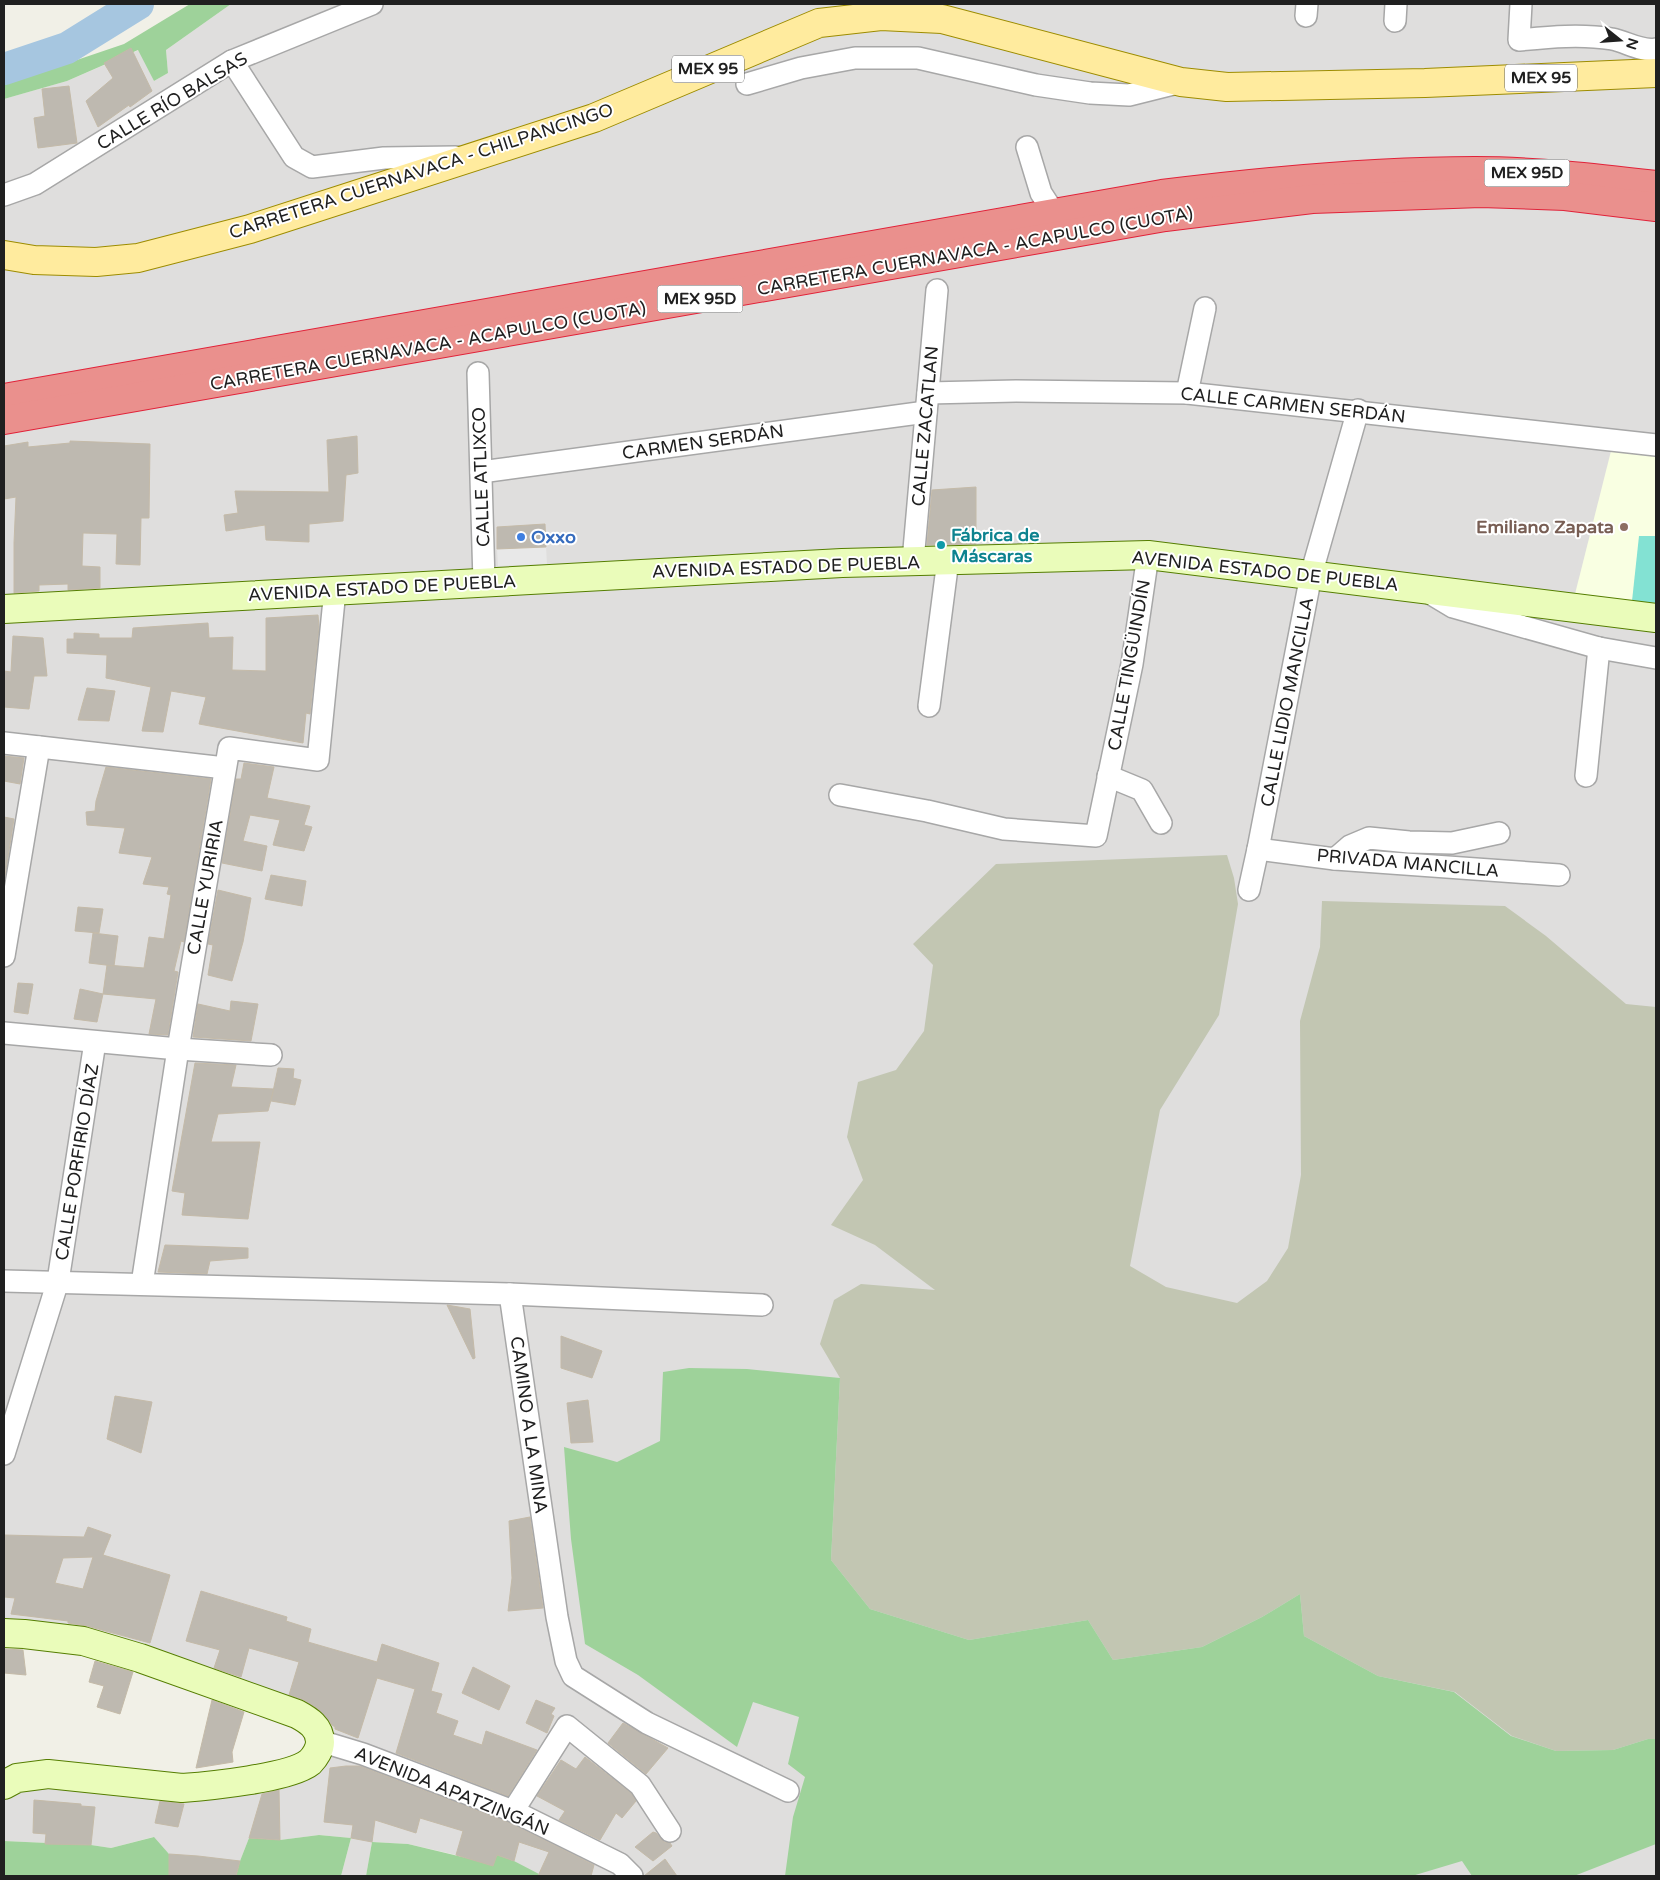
<svg xmlns="http://www.w3.org/2000/svg" width="1660" height="1880" font-family="'Varela Round',sans-serif">
<style>
.residential{fill:#dfdedd}
.education{fill:#f9ffe2}
.construction{fill:#c2c6b2}
.forest{fill:#9ed29a}
.pitch{fill:#83e2d3}
.parking{fill:#e8e8e8}
.lines{fill:none;stroke-linecap:round;stroke-linejoin:round}
.river{stroke:#a6c6e0;stroke-width:32}
.building{fill:#beb9b0;stroke:#c4baa8;fill-rule:evenodd}
.street-casing{stroke:#a7a7a7;stroke-width:24}
.secondary-casing{stroke:#557e01;stroke-width:30}
.primary-casing{stroke:#9d8c00;stroke-width:30}
.highway-casing{stroke:#e12239;stroke-width:30}
.street{stroke:#fff;stroke-width:21}
.secondary{stroke:#eafcba;stroke-width:28}
.primary{stroke:#ffeb9e;stroke-width:28}
.highway{stroke:#ea908d;stroke-width:28}
.education-dot{fill:#8d6e63;stroke:#fff;stroke-width:2}
.shop-dot{fill:#3f7fe0;stroke:#fff;stroke-width:2}
.culture-dot{fill:#0f9aa8;stroke:#fff;stroke-width:2}
.labels{text-anchor:middle;dominant-baseline:central;stroke-width:4;stroke-linejoin:round;paint-order:stroke}
.shield{fill:#fff;stroke:#636363;stroke-width:1}
.shield-label{font-size:16px;font-weight:bold;fill:#202020}
.street-label{font-size:18px;fill:#202020;stroke:#fff}
.education-label{font-size:18px;font-weight:bold;fill:#785e54;stroke:#fff;text-anchor:end}
.culture-label{font-size:18px;font-weight:bold;fill:#0d838f;stroke:#fff;text-anchor:start}
.shop-label{font-size:18px;font-weight:bold;fill:#366cbe;stroke:#fff;text-anchor:start}
</style>
<rect width="100%" height="100%" fill="#f1f0e7"/>
<polygon class="residential" points="231,4 1656,4 1656,1876 538,1876 539,1874 408,1844 372,1842 366,1876 341,1876 351,1838 319,1835 280,1840 249,1838 240,1861 236,1876 169,1876 169,1854 153,1837 111,1848 91,1845 4,1841 4,1772 210,1778 302,1756 315,1732 4,1624 4,99 67,81 139,50 154,81 168,73 166,50"/>
<polygon class="education" points="1611,451 1656,456 1656,603 1574,598"/>
<polygon class="construction" points="1227,855 1234,878 1238,904 1219,1015 1160,1110 1130,1266 1166,1287 1237,1303 1267,1281 1288,1248 1301,1175 1300,1021 1320,947 1322,901 1505,906 1546,936 1626,1004 1656,1007 1656,1739 1648,1739 1613,1750 1556,1751 1512,1736 1455,1692 1378,1676 1304,1636 1300,1594 1262,1617 1202,1647 1113,1660 1088,1620 969,1640 870,1609 831,1560 840,1378 820,1344 834,1300 861,1284 935,1290 875,1245 831,1225 863,1180 847,1137 858,1082 896,1070 924,1031 933,965 913,944 996,864"/>
<g class="forest">
<polygon points="190,4 231,4 166,50 168,73 154,81 138,50 67,81 4,99 4,82 18,80 124,44"/>
<polygon points="689,1368 747,1369 840,1378 831,1560 870,1609 969,1640 1088,1620 1113,1660 1202,1647 1262,1617 1300,1594 1304,1636 1378,1676 1454,1692 1511,1736 1556,1751 1613,1750 1648,1739 1656,1739 1656,1844 1574,1876 1472,1876 1462,1861 1412,1876 785,1876 793,1817 805,1777 788,1764 799,1717 753,1702 737,1747 638,1675 585,1644 571,1539 564,1447 617,1462 660,1441 663,1372"/>
<polygon points="319,1835 351,1838 341,1876 236,1876 240,1861 249,1838 280,1840"/>
<polygon points="154,1837 169,1854 169,1876 4,1876 4,1841 91,1845 111,1848"/>
<polygon points="372,1842 408,1844 475,1860 497,1855 514,1861 539,1874 538,1876 366,1876"/>
</g>
<polygon class="pitch" points="1639,536 1656,536 1656,603 1632,601"/>
<polygon class="parking" points="546,547 547,564 498,566 497,549"/>
<g class="lines">
<polyline class="river" points="4,69 67,48 138,4"/>
</g>
<g class="building">
<polygon points="131,48 152,91 130,107 129,105 98,127 86,101 113,78 104,63"/>
<polygon points="69,86 77,143 38,148 34,118 45,116 42,89"/>
<polygon points="357,436 358,473 346,475 343,521 309,524 309,542 266,540 265,525 226,531 224,515 238,513 235,491 329,492 327,440"/>
<polygon points="70,441 150,444 149,518 141,518 140,565 116,564 117,534 83,533 82,566 100,567 100,588 68,590 68,584 39,585 39,591 14,593 14,543 16,497 4,499 4,446 28,442 28,447 70,443"/>
<polygon points="976,487 976,544 927,545 932,490"/>
<polygon points="545,524 546,547 497,549 497,527"/>
<polygon points="318,615 319,627 310,714 306,713 303,743 199,724 206,697 171,691 163,732 142,731 151,687 106,678 107,655 67,653 67,639 74,639 74,633 99,634 99,638 132,638 133,628 208,623 209,638 233,637 232,670 266,671 266,618"/>
<polygon points="13,636 43,638 47,676 34,676 29,709 4,707 4,671 11,672"/>
<polygon points="87,688 115,691 109,721 78,720"/>
<polygon points="4,756 24,758 20,784 4,781"/>
<polygon points="244,763 274,767 267,798 310,806 304,825 312,827 304,851 273,845 280,820 250,815 243,841 267,846 262,871 222,863 236,779 241,779"/>
<polygon points="106,767 211,779 184,942 181,941 174,971 178,972 168,1035 149,1034 156,999 103,994 107,965 144,968 149,937 164,939 171,895 167,894 169,887 143,884 152,857 119,853 125,828 87,825 86,812 95,811 96,801"/>
<polygon points="4,817 14,819 4,882"/>
<polygon points="271,875 306,881 302,906 265,899"/>
<polygon points="218,890 251,898 243,942 232,981 208,975 213,945 208,944"/>
<polygon points="78,907 103,909 99,933 75,931"/>
<polygon points="93,933 118,936 114,966 89,963"/>
<polygon points="18,983 33,984 28,1014 14,1012"/>
<polygon points="80,989 103,994 97,1022 74,1019"/>
<polygon points="231,1001 258,1004 251,1041 193,1037 198,1004 230,1011"/>
<polygon points="195,1063 236,1065 231,1087 274,1089 268,1111 218,1114 211,1142 260,1142 248,1219 182,1215 185,1193 172,1191"/>
<polygon points="278,1068 294,1069 293,1078 301,1080 295,1105 271,1101"/>
<polygon points="165,1245 248,1248 248,1258 210,1261 207,1274 158,1272"/>
<polygon points="447,1305 470,1309 475,1358 473,1359"/>
<polygon points="561,1336 602,1351 592,1378 561,1368"/>
<polygon points="115,1396 152,1402 141,1453 107,1439"/>
<polygon points="588,1400 593,1442 571,1443 567,1403"/>
<polygon points="530,1517 543,1608 508,1611 512,1578 509,1521"/>
<path d="M 88,1527 L 111,1535 L 103,1555 L 170,1575 L 150,1643 L 87,1626 L 68,1623 L 68,1621 L 11,1614 L 15,1598 L 4,1597 L 4,1535 L 84,1537 ZM 93,1557 L 83,1589 L 55,1583 L 63,1558 Z"/>
<polygon points="201,1591 287,1617 286,1621 311,1629 308,1642 377,1662 382,1644 439,1663 431,1691 442,1694 436,1713 458,1721 453,1735 482,1745 486,1731 537,1750 508,1796 396,1753 415,1689 377,1678 358,1738 335,1729 335,1727 332,1725 318,1709 304,1700 289,1695 299,1662 249,1648 241,1677 214,1668 220,1650 186,1641"/>
<polygon points="4,1649 23,1650 26,1675 4,1673"/>
<polygon points="95,1661 133,1672 120,1714 97,1707 104,1686 89,1682"/>
<polygon points="473,1667 510,1686 499,1710 462,1693"/>
<polygon points="212,1700 244,1712 232,1752 233,1762 196,1768"/>
<polygon points="536,1700 555,1708 551,1714 554,1716 547,1733 526,1723"/>
<polygon points="623,1723 668,1748 646,1774 608,1743"/>
<polygon points="585,1757 631,1793 636,1801 622,1818 616,1813 600,1840 559,1820 565,1811 537,1796 561,1760 576,1769"/>
<polygon points="346,1766 360,1766 508,1822 594,1865 591,1876 538,1876 549,1852 519,1842 514,1861 497,1855 493,1866 456,1855 463,1831 420,1818 416,1833 375,1820 372,1842 351,1838 353,1825 324,1822 330,1768"/>
<polygon points="279,1790 280,1840 249,1838 262,1794"/>
<polygon points="34,1800 81,1804 81,1806 95,1807 91,1845 45,1844 46,1834 33,1833"/>
<polygon points="160,1801 184,1804 178,1827 155,1823"/>
<polygon points="653,1832 656,1833 664,1842 670,1843 672,1846 653,1861 635,1847"/>
<polygon points="169,1854 198,1856 240,1861 236,1876 169,1876"/>
<polygon points="665,1859 677,1876 644,1876"/>
</g>
<g class="lines">
<defs>
<g id="street">
<path d="M 1521,4 L 1519,40 C 1550,37 1581,34 1612,39 C 1627,42 1641,52 1656,49"/>
<polyline points="1306,16 1307,4"/>
<polyline points="1395,21 1396,4"/>
<polyline points="232,61 294,157 312,167 384,158 456,157"/>
<polyline points="747,84 801,68 855,58 918,58 1036,85 1090,93 1129,95 1181,82"/>
<polyline points="1027,147 1041,193 1054,213"/>
<polyline points="4,195 35,184 232,61 372,4"/>
<polyline points="478,373 484,582"/>
<polyline points="928,393 1016,391 1187,393 1656,445"/>
<polyline points="1187,393 1205,308"/>
<polyline points="481,472 926,412"/>
<polyline points="913,561 937,290"/>
<polyline points="1428,592 1453,607 1599,648 1656,658"/>
<polyline points="929,706 948,560"/>
<polyline points="4,743 225,768"/>
<polyline points="1108,776 1142,790 1161,823"/>
<polyline points="1586,776 1599,648"/>
<polyline points="840,795 927,811 1004,829 1096,836 1132,664 1148,555"/>
<polyline points="1258,849 1335,859 1559,875"/>
<polyline points="1335,859 1350,846 1369,838 1409,842 1452,843 1499,833"/>
<polyline points="1249,890 1258,849 1311,575 1358,410"/>
<polyline points="4,956 39,747"/>
<polyline points="4,1033 178,1049 271,1055"/>
<polyline points="4,1281 510,1294 762,1305"/>
<polyline points="142,1284 178,1049 229,748 318,760 335,590"/>
<polyline points="510,1294 557,1617 566,1661 573,1676 647,1723 788,1791"/>
<polyline points="4,1454 58,1281 95,1042"/>
<polyline points="320,1741 363,1754 513,1811 620,1864 632,1876"/>
<polyline points="513,1811 567,1726 640,1785 670,1831"/>
</g>
<g id="secondary">
<polyline points="4,609 842,563 1148,555 1656,618"/>
<path d="M 4,1633 L 24,1634 L 83,1641 L 140,1658 L 297,1714 C 308,1720 320,1727 320,1742 C 320,1749 315,1757 310,1762 C 291,1778 209,1786 182,1788 L 48,1774 L 17,1778 L 4,1785"/>
</g>
<polyline id="primary" points="4,255 34,260 96,262 138,258 250,229 594,118 819,23 881,16 942,19 1181,82 1227,87 1425,83 1656,73"/>
<g id="highway">
<path d="M 4,398 L 1162,194 C 1266,181 1370,171 1475,171 C 1536,171 1596,178 1656,185"/>
<polyline points="4,420 1165,217 1312,199 1481,193 1565,196 1656,207"/>
</g>
</defs>
<use href="#street" class="street-casing"/>
<use href="#secondary" class="secondary-casing"/>
<use href="#primary" class="primary-casing"/>
<use href="#highway" class="highway-casing"/>
<use href="#street" class="street"/>
<use href="#secondary" class="secondary"/>
<use href="#primary" class="primary"/>
<use href="#highway" class="highway"/>
</g>
<circle class="education-dot" cx="1624" cy="527" r="5"/>
<circle class="shop-dot" cx="521" cy="537" r="5"/>
<circle class="culture-dot" cx="941" cy="545" r="5"/>
<g class="labels">
<g class="shield">
<rect x="672" y="55.5" width="72" height="27" rx="4"/>
<rect x="1505" y="64.5" width="72" height="27" rx="4"/>
<rect x="1484.5" y="159.5" width="85" height="27" rx="4"/>
<rect x="657.5" y="285.5" width="85" height="27" rx="4"/>
</g>
<g class="shield-label">
<text x="708" y="69">MEX 95</text>
<text x="1541" y="78">MEX 95</text>
<text x="1527" y="173">MEX 95D</text>
<text x="700" y="299">MEX 95D</text>
</g>
<g class="street-label">
<text transform="translate(172 101) rotate(-31)">CALLE RÍO BALSAS</text>
<text transform="translate(421 171) rotate(-18)">CARRETERA CUERNAVACA - CHILPANCINGO</text>
<text transform="translate(975 251) rotate(-10)">CARRETERA CUERNAVACA - ACAPULCO (CUOTA)</text>
<text transform="translate(428 346) rotate(-10)">CARRETERA CUERNAVACA - ACAPULCO (CUOTA)</text>
<text transform="translate(1293 405) rotate(6)">CALLE CARMEN SERDÁN</text>
<text transform="translate(925 426) rotate(-85)">CALLE ZACATLAN</text>
<text transform="translate(703 442) rotate(-8)">CARMEN SERDÁN</text>
<text transform="translate(481 477) rotate(-92)">CALLE ATLIXCO</text>
<text transform="translate(786 567) rotate(-2)">AVENIDA ESTADO DE PUEBLA</text>
<text transform="translate(1265 571) rotate(6)">AVENIDA ESTADO DE PUEBLA</text>
<text transform="translate(382 588) rotate(-3)">AVENIDA ESTADO DE PUEBLA</text>
<text transform="translate(1129 665) rotate(-80)">CALLE TINGÜINDÍN</text>
<text transform="translate(1287 702) rotate(-79)">CALLE LIDIO MANCILLA</text>
<text transform="translate(1408 863) rotate(5)">PRIVADA MANCILLA</text>
<text transform="translate(205 887) rotate(-80)">CALLE YURIRIA</text>
<text transform="translate(77 1162) rotate(-81)">CALLE PORFIRIO DÍAZ</text>
<text transform="translate(529 1425) rotate(82)">CAMINO A LA MINA</text>
<text transform="translate(452 1791) rotate(22)">AVENIDA APATZINGÁN</text>
</g>
<g class="education-label">
<text x="1614" y="527">Emiliano Zapata</text>
</g>
<g class="culture-label">
<text x="951" y="535">Fábrica de<tspan x="951" dy="21">Máscaras</tspan></text>
</g>
<g class="shop-label">
<text x="531" y="537">Oxxo</text>
</g>
</g>
<rect width="1660" height="1880" fill="none" stroke="#202020" stroke-width="10"/>
<g transform="translate(1620 40) rotate(107)" stroke="#ffffff" stroke-width="4" paint-order="stroke">
<path d="M0-4L9 19L0 12L-9 19Z" fill="#202020"/>
<text y="-8" font-size="14" font-weight="bold" text-anchor="middle" fill="#202020">N</text>
</g>
</svg>
